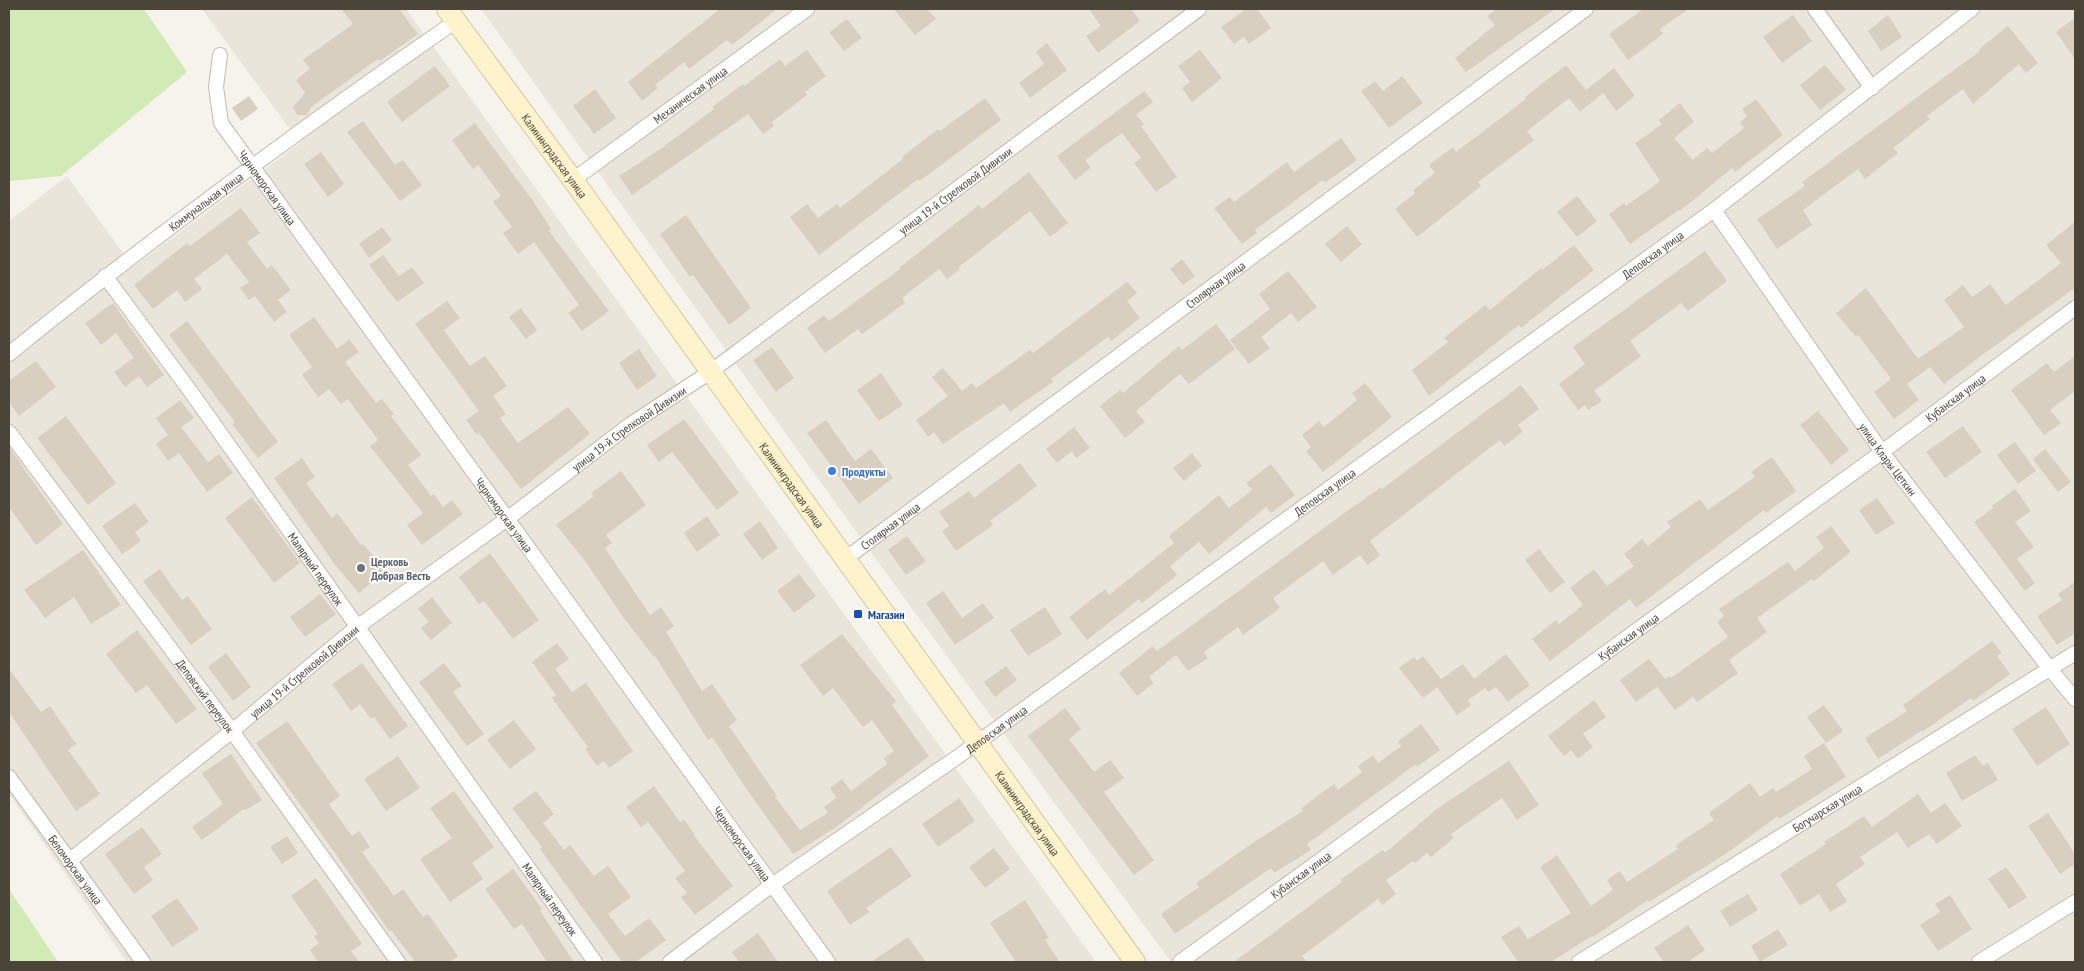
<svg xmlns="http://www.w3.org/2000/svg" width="2084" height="971" font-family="'PT Sans Narrow',sans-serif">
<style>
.residential{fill:#eae5da}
.green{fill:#d2eab5}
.building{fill:#d8cfc1}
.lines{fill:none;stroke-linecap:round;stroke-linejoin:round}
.street-casing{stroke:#c2bbae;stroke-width:16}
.secondary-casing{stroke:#d6c79b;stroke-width:22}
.street{stroke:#fff;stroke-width:14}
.secondary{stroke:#fff3cd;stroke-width:20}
.shop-dot{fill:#3f7fe0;stroke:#fff;stroke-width:2}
.worship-dot{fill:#6b7280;stroke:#fff;stroke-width:2}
.transit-dot{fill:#1a4fb4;stroke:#fff;stroke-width:2}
.labels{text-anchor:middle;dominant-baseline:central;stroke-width:4;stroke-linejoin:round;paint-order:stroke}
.street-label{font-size:12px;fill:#4b4439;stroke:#fff}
.shop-label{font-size:12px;font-weight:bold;fill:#366cbe;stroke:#fff;text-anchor:start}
.worship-label{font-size:12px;font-weight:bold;fill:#5b616d;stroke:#fff;text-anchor:start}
.transit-label{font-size:12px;font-weight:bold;fill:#164399;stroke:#fff;text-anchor:start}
</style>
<rect width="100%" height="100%" fill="#f6f3ec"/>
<g class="residential">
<polygon points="202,9 406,9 1096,962 127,962 9,794 9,221 67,176 133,267 300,143"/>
<polygon points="481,9 2075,9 2075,962 1171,962 878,562"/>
</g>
<g class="green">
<polygon points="9,9 144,9 187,72 61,176 9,181"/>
<polygon points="9,889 58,962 9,962"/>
</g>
<g class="building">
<polygon points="341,9 399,9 418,34 380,61 378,59 311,107 307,115 297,115 293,107 305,93 296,80 310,69 303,60 353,24"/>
<polygon points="720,9 777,9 732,45 727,40 689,69 684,62 655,85 658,88 642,101 628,82"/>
<polygon points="894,9 927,9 936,19 915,35"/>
<polygon points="1089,9 1131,9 1140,21 1098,53 1086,36 1101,26"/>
<polygon points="1246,9 1257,9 1271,28 1249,44 1244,37 1234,44 1221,27"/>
<polygon points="1497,9 1555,9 1466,72 1455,58 1495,25 1487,16"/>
<polygon points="1643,9 1689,9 1660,29 1663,34 1628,60 1609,34"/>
<polygon points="1793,15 1812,41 1782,63 1763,37"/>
<polygon points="1888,15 1902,37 1881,51 1868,31"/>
<polygon points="2075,18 2075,59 2056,32"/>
<polygon points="847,19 862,38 844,51 829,32"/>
<polygon points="2008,26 2038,63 2026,73 2019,64 1973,104 1963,89 1927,116 1930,119 1893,148 1898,153 1865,179 1858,169 1803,210 1812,225 1777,249 1757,219 1805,186 1802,182 1980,51 1979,49"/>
<polygon points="1047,43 1067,70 1030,98 1019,83 1044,64 1036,52"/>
<polygon points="807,50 826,76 805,92 807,95 772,122 774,126 763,134 748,114 632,195 619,176 659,150 714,109 712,107 743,84 744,86 780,59 785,66"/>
<polygon points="1200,50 1222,78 1192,102 1182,88 1190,82 1178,66"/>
<polygon points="1566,65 1586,90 1614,68 1635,96 1616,111 1603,93 1580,112 1569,98 1527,131 1534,140 1478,182 1481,186 1417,237 1395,209 1415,193 1413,190 1435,173 1429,165 1453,147 1456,152 1526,99 1525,97"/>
<polygon points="1825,65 1846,90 1820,110 1800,85"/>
<polygon points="435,66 450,86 402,122 387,102"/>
<polygon points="1402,76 1423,103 1389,128 1361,91 1375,81 1383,91"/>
<polygon points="595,89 616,118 594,134 573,106"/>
<polygon points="1144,91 1153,102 1136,115 1144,124 1141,126 1177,177 1156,192 1134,163 1141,158 1122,133 1085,160 1091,168 1075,180 1057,156"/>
<polygon points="249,96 258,109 241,121 232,108"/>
<polygon points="985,98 1001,120 920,181 918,179 819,255 790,217 807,204 818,218 837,204 840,208 903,159 902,157 938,129 940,131"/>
<polygon points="1756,99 1783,135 1735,172 1732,168 1680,211 1679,210 1630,244 1609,214 1624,203 1626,206 1660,181 1635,143 1662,124 1659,120 1680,103 1694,122 1674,138 1693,160 1707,148 1712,153 1744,128 1740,122 1747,116 1742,109"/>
<polygon points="363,121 395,165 403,160 422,185 400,201 347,132"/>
<polygon points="475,123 533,201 551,229 549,231 609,311 582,331 568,313 579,305 534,242 518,254 503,233 512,227 493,202 501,196 478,165 473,169 452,140"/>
<polygon points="1341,138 1357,160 1325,183 1323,180 1255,230 1257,233 1242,244 1214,208 1230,197 1234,202 1287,162 1294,172"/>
<polygon points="321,152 344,184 328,197 304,164"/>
<polygon points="1029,172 1068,223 1050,237 1030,211 959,267 960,269 947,279 939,269 902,298 905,303 862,334 858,329 825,353 807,328 824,315 829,321 900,269 899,268 979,205 982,209"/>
<polygon points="1577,196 1597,221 1577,237 1557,212"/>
<polygon points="241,208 260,233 247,242 267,269 272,265 291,290 278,300 287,312 274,322 255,296 249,300 240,288 249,282 227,254 194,279 202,289 185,302 177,290 153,309 134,285 187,243 190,246"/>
<polygon points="686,215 751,308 729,325 693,275 690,277 660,234"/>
<polygon points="2075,222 2075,288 1978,358 1944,384 1930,367 1907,384 1919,400 1894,419 1874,392 1891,379 1858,335 1856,337 1836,313 1866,288 1918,359 1964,327 1944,300 1963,285 1972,297 1990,284 2006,305 2061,263 2046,245"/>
<polygon points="1347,226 1362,244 1341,262 1325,244"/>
<polygon points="382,227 392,240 369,258 359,244"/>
<polygon points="1574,245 1594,270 1521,328 1519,325 1429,396 1412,370 1448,342 1444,338 1485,305 1490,310 1541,268 1542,270"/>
<polygon points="1705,251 1727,281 1688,311 1681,303 1630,341 1641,356 1594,391 1602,401 1588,410 1585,405 1578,410 1559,384 1585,364 1573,347"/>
<polygon points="383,255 399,276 412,267 424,283 397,302 369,265"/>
<polygon points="1182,259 1195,276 1183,285 1170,269"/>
<polygon points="1288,271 1317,307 1298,322 1291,313 1261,337 1270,348 1249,364 1230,340 1270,309 1259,294"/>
<polygon points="1127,282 1137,293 1127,301 1140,318 1111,341 1108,337 1051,379 1053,382 1010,412 1004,403 943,444 934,432 928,437 916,420 948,396 932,377 943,368 962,391 972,383 976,388 1030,350 1033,353"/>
<polygon points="447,301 460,318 444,330 470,366 485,356 507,386 493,396 506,414 500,418 518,443 568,407 590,434 521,489 479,433 477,435 466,420 479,411 415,324"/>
<polygon points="113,303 164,375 147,387 139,376 125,387 114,372 134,358 116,333 101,345 85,323"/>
<polygon points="521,308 537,330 526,339 509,317"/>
<polygon points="314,317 337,349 349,339 359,352 345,362 376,403 382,399 394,414 391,416 421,455 408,465 431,496 434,494 443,507 452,500 463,514 422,545 407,525 423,513 370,446 378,440 348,399 341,404 329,389 318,397 302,375 312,367 289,335"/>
<polygon points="187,321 278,442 258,458 232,424 235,422 169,335"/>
<polygon points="1216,324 1235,349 1189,384 1180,374 1136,411 1145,422 1125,438 1100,406 1120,390 1123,393 1179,346 1182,350"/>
<polygon points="772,347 794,378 776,392 753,360"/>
<polygon points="639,349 657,376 637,390 619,363"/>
<polygon points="2075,356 2075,391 2050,410 2061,423 2044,435 2011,390 2047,363 2054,372"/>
<polygon points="36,361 56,387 19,416 9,402 9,381"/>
<polygon points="881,373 903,405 879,421 857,390"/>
<polygon points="1365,383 1392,417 1323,472 1306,451 1311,447 1302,435 1319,421 1324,427 1357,400 1352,393"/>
<polygon points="1521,385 1539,409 1518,425 1523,432 1504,446 1500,440 1370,541 1380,555 1368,565 1360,555 1333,575 1323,561 1273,598 1280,608 1243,635 1238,627 1204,652 1208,658 1188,671 1176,655 1149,677 1154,683 1137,696 1119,673 1153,646 1157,651 1347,511 1381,487 1382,489"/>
<polygon points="180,400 194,418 181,427 208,462 219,454 233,473 207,492 179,453 168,461 156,444 168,435 156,418"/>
<polygon points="1818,411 1849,450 1831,465 1800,425"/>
<polygon points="66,416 116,483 88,505 37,438"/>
<polygon points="684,419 739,493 717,510 672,452 659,462 647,445"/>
<polygon points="826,420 855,461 871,449 893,478 859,504 807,433"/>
<polygon points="1963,426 1982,452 1945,478 1926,452"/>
<polygon points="1074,427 1090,448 1076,458 1072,451 1057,463 1046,449"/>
<polygon points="2015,442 2036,471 2018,484 1997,455"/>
<polygon points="9,447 63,524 36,545 9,507"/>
<polygon points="2045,449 2071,482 2058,492 2033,459"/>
<polygon points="1192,453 1202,466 1184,481 1173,468"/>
<polygon points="1772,457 1796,491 1766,513 1764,510 1636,608 1630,599 1550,661 1532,639 1556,620 1559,624 1583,605 1570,588 1594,569 1607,586 1634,566 1624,554 1642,539 1648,546 1671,527 1667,522 1700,499 1708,510 1755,477 1751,472"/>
<polygon points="302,458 315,477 306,483 332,518 337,513 361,545 363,544 386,571 359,593 336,566 274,478"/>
<polygon points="1020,463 1037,486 990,521 993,525 956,551 942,531 949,526 939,512 969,491 974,498"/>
<polygon points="1271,464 1295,495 1271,513 1266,507 1209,554 1199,542 1170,566 1177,575 1142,603 1139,599 1087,640 1069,617 1105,589 1109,595 1174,543 1169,536 1219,495 1229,508 1252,490 1246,483"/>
<polygon points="621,471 646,505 606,535 612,543 605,548 650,615 661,607 674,626 666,632 702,691 712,684 737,720 729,726 777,796 775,797 800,830 828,813 824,807 836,798 830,788 842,779 851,791 887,764 884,758 894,751 872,720 863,727 833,688 823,696 800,665 842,634 896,701 892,705 929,756 835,828 793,854 745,787 712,737 708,740 655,656 654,657 623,617 586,562 556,525 594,496 591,493"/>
<polygon points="2015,489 2031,511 2015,522 2034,547 2017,559 2035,583 2025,591 1974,522 1993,508 1992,506"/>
<polygon points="252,497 300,563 274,583 225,518"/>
<polygon points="1877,498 1895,523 1876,535 1859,510"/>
<polygon points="135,503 149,522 135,532 141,541 122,554 102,526"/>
<polygon points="707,516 720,535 697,552 684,533"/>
<polygon points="760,521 778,548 762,560 743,534"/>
<polygon points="1831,526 1851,552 1814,581 1812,579 1757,618 1767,632 1729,660 1738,673 1697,702 1693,697 1675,710 1657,687 1636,702 1620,680 1649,659 1665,679 1670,676 1671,678 1728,637 1717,622 1724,616 1719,609 1788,562 1795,571 1824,548 1816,537"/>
<polygon points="907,536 926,561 906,575 888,550"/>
<polygon points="1539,549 1565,582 1550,593 1525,560"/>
<polygon points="83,550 121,605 91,624 74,597 45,618 24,590"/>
<polygon points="490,553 539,620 513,639 484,601 479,604 459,577"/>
<polygon points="160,569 182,600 188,596 212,629 191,645 143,581"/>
<polygon points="799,574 816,596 794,613 777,591"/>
<polygon points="2075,582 2075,633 2057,645 2037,616 2062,600 2058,594"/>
<polygon points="943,591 962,618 983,603 994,618 955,645 926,603"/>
<polygon points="320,594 336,614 305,637 290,617"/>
<polygon points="432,597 452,623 431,640 421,628 429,622 418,609"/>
<polygon points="1045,607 1062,634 1028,656 1010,630"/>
<polygon points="137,630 197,709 176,724 147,685 136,693 106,654"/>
<polygon points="1992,641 2002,653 1997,656 2010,674 1973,701 1971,698 1922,732 1921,731 1878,759 1865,738 1907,711 1903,705"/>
<polygon points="557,643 569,659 555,669 572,692 586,683 633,751 609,768 604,761 597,766 585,749 588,747 552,698 556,695 532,662"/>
<polygon points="226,653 251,687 233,701 208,667"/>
<polygon points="1506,654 1530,685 1508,702 1496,687 1489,692 1485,688 1468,700 1471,705 1457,715 1437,687 1423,698 1399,668 1414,657 1417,661 1423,656 1441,679 1463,664 1474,679"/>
<polygon points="362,663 408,726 390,739 374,717 371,719 360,704 351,711 332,684"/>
<polygon points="444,663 462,686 453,692 484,734 467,746 419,682"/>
<polygon points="1006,666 1017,680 995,697 984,682"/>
<polygon points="9,669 41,712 50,706 76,744 68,750 100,794 76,811 9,712"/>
<polygon points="1594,700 1606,717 1583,734 1593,747 1578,759 1571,750 1564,756 1548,736"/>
<polygon points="1824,705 1843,731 1826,743 1807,717"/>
<polygon points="2046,707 2070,744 2037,766 2012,729"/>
<polygon points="1065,708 1081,729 1069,739 1094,772 1110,760 1124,778 1104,792 1154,860 1134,875 1028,736"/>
<polygon points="514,720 536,749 510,769 487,740"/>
<polygon points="287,721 340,796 329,804 352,836 359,831 370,847 362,852 394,896 403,889 423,917 428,914 458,956 450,962 415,962 391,930 389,931 333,850 256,743"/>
<polygon points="1421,724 1440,750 1417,767 1415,765 1307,844 1311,850 1274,873 1271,868 1175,934 1161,914 1199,887 1196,883 1254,842 1303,811 1301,808 1334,784 1338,790 1362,772 1358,766 1373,755 1378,763 1401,746 1398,741"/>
<polygon points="1824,743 1846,777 1779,819 1778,816 1727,853 1649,902 1648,900 1593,937 1592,936 1551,962 1518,962 1501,937 1519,926 1528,939 1571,913 1540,867 1557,855 1591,906 1613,890 1607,880 1620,871 1627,882 1678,849 1676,845 1714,820 1709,813 1750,783 1760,797 1773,788 1776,792 1812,769 1804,756"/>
<polygon points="231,754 262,800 246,810 244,809 202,840 192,827 223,804 202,773"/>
<polygon points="1975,755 1983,766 1988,763 1998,780 1962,801 1946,773"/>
<polygon points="398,756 420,788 386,811 364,779"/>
<polygon points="1509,761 1539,805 1517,820 1502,798 1451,834 1454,838 1431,857 1427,853 1415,863 1413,861 1386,880 1396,894 1382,905 1378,899 1302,956 1307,962 1234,962 1342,882 1340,880 1383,850 1385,853 1438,808"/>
<polygon points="654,786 680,822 684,819 695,835 694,836 733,886 695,915 681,897 687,893 675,878 685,871 648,822 641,827 626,807"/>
<polygon points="454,791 494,847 472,863 483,879 450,902 420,859 452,838 430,808"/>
<polygon points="536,791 554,814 543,823 564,850 570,845 594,876 608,866 631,897 608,914 625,936 649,918 666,940 636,962 622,962 540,849 542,847 512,808"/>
<polygon points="1918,794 1931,813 1945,803 1962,826 1937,844 1929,834 1908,848 1897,832 1860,857 1865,864 1836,884 1847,902 1830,912 1819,894 1800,906 1780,874 1826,844 1824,842 1864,816 1872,827"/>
<polygon points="959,798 975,821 938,847 922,824"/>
<polygon points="2048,813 2075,854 2075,864 2060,874 2028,826"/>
<polygon points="142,827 162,854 144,867 153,880 134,894 105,854"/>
<polygon points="287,836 298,853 282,864 270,847"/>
<polygon points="891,847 912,876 866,908 869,912 850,925 827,891"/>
<polygon points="994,848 1010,869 985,888 969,867"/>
<polygon points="2006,867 2027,897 2009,909 1988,879"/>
<polygon points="513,869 542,909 540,911 574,962 547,962 522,924 514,929 485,889"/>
<polygon points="316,878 362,944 351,951 359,962 318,962 310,950 319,943 314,936 318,934 291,896"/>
<polygon points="1748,894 1758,910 1730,927 1720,911"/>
<polygon points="1950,895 1972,929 1938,951 1920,925 1940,912 1935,904"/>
<polygon points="177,898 199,929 172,947 151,916"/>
<polygon points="1025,900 1049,938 1045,940 1060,962 1016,962 990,923"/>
<polygon points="1688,925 1705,950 1688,962 1664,962 1654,948"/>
<polygon points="1778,929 1788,945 1760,962 1751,946"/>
<polygon points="758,933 778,962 739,962 732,952"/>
<polygon points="908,937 926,962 871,962"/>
</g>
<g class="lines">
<defs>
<g id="street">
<polyline points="1815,9 1872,88"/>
<path id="s1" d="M 220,55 L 216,87 L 221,123 L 828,962"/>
<path id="s2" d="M 573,180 L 807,9"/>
<path id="s3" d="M 1714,210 L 1882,452 L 2050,669 L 2075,699"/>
<path id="s4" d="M 105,276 L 191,392 L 595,962"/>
<path id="s5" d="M 9,354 C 153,237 303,127 456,21"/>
<path id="s6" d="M 9,432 L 232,731 L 398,962"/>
<path id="s7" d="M 845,559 L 1586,9"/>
<path id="s8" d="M 9,777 L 143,962"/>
<path id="s9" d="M 69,861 L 232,731 L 357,627 L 507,519 L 628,426 L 710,372 L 1199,9"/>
<path id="s10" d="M 670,962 L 772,885 L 956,758 L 1714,210 L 1972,9"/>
<path id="s11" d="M 1180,962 L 1882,452 L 2075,308"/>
<path id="s12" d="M 1579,962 L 2075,653"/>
<polyline points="1979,962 2075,902"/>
</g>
<g id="secondary">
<path id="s13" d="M 447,9 L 573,180 L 1135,962"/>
</g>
</defs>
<use href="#street" class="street-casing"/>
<use href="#secondary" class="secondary-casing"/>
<use href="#street" class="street"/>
<use href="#secondary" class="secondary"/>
</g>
<circle class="shop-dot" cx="832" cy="471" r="5"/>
<circle class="worship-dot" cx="361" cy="568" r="5"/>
<rect class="transit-dot" x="853" y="609" width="10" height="10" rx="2.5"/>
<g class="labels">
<g class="street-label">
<text stroke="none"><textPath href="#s2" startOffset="145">Механическая улица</textPath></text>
<text stroke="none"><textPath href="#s13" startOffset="182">Калининградская улица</textPath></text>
<text stroke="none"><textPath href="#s1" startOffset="148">Черноморская улица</textPath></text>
<text stroke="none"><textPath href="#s9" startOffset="1112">улица 19-й Стрелковой Дивизии</textPath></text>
<text stroke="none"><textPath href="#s5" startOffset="249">Коммунальная улица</textPath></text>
<text stroke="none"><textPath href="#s10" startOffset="1211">Деповская улица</textPath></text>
<text stroke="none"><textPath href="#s7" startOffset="461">Столярная улица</textPath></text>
<text stroke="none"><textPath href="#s11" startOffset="959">Кубанская улица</textPath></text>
<text stroke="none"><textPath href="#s9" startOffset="708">улица 19-й Стрелковой Дивизии</textPath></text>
<text stroke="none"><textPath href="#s3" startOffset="304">улица Клары Цеткин</textPath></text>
<text stroke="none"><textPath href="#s13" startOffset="588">Калининградская улица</textPath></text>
<text stroke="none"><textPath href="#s10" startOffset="806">Деповская улица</textPath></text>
<text stroke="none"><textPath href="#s1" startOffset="552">Черноморская улица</textPath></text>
<text stroke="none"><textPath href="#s7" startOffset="56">Столярная улица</textPath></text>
<text stroke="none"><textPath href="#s4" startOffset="361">Малярный переулок</textPath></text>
<text stroke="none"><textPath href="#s11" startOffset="554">Кубанская улица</textPath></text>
<text stroke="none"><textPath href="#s9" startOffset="302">улица 19-й Стрелковой Дивизии</textPath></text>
<text stroke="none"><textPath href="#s6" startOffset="329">Деповский переулок</textPath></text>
<text stroke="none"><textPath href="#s10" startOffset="401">Деповская улица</textPath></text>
<text stroke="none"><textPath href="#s12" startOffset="292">Богучарская улица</textPath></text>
<text stroke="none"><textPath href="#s13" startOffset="992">Калининградская улица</textPath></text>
<text stroke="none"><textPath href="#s1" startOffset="958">Черноморская улица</textPath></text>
<text stroke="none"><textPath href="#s8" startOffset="114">Беломорская улица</textPath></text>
<text stroke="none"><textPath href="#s11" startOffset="149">Кубанская улица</textPath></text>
<text stroke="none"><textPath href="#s4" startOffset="766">Малярный переулок</textPath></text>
</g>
<g class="shop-label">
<text x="842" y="471">Продукты</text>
</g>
<g class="worship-label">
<text x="371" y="561">Церковь<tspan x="371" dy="14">Добрая Весть</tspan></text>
</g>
<g class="transit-label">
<text x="868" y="614">Магазин</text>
</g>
</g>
<rect width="2084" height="971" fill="none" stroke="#4b4439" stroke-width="20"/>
</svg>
